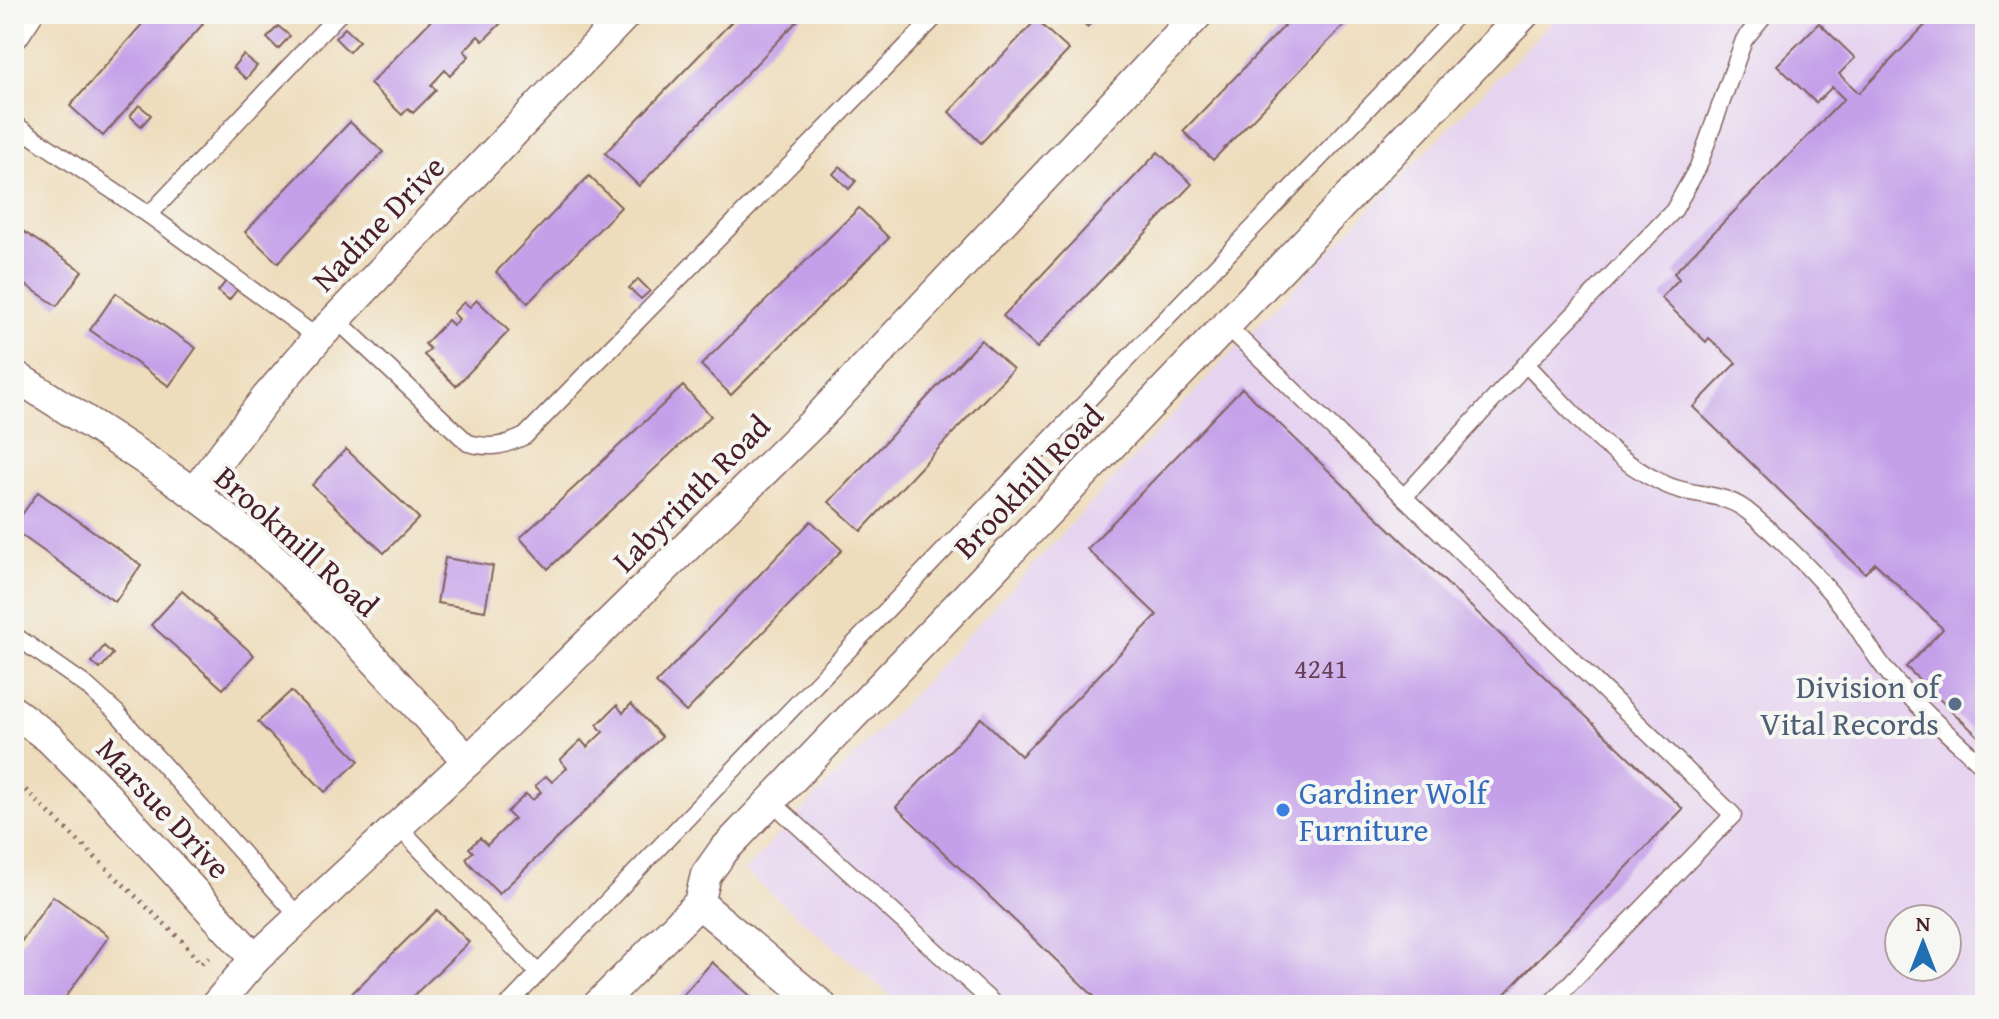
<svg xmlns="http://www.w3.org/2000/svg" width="1999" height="1019" font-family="'Gentium Book Plus',serif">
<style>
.built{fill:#e6d3f0;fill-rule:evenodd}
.building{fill:#c4a0e9}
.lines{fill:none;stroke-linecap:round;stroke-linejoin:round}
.service-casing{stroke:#83625e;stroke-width:19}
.minor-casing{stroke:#83625e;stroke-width:33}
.path{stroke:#83625e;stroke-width:5;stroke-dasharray:2 6;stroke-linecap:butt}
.service{stroke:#fff;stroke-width:16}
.minor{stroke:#fff;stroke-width:30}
.service-dot{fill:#5c6f8a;stroke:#f6f6f2;stroke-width:3}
.shop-dot{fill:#3f7fe0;stroke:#f6f6f2;stroke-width:3}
.labels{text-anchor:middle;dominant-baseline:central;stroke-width:8;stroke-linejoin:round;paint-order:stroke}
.number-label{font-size:28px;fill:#683f5a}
.street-label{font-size:32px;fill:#4a1f2b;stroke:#f6f6f2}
.service-label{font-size:32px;fill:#4e5e75;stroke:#f6f6f2;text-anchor:end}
.shop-label{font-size:32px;fill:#366cbe;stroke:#f6f6f2;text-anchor:start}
</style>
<rect width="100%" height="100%" fill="#f6f6f2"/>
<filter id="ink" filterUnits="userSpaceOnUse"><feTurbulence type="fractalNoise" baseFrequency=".0125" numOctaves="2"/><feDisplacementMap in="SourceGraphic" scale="16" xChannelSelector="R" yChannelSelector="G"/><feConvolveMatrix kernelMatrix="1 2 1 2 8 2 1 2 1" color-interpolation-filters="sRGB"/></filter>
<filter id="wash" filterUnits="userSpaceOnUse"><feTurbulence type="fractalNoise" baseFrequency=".006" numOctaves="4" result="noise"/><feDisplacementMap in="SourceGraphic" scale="32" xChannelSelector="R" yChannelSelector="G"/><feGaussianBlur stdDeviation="1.8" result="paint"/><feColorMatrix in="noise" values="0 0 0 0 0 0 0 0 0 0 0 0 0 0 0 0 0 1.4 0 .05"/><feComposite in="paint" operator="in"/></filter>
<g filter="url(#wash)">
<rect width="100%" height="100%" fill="#eeddbc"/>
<path class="built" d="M 1559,14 L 1985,14 L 1985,1005 L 902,1005 L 744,871 L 854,757 L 1212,373 ZM 1899,919 L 1947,919 L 1947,967 L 1899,967 Z"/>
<g id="blocks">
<g class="building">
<polygon points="151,14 192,14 203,24 103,136 70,106"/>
<polygon points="437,14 504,14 507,17 483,41 478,36 464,51 469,56 450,76 445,70 431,85 436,90 413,113 408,108 402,115 370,84"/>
<polygon points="739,14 804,14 639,186 605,153"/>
<polygon points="1074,14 1100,14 1087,27"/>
<polygon points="1296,14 1355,14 1213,160 1183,131"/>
<polygon points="1936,14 1985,14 1985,743 1906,667 1943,629 1875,563 1865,573 1693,407 1736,363 1709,338 1706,342 1661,298 1679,279 1674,273 1844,99 1832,87 1816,103 1777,65 1819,23 1855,58 1839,74 1859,93"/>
<polygon points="1036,20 1069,50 981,143 949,112"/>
<polygon points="278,26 290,36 278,49 267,38"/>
<polygon points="345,28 359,41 349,52 335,38"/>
<polygon points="243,55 257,66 246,79 233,67"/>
<polygon points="139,105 151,115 141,126 130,116"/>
<polygon points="350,122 383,152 278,263 245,232"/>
<polygon points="1158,152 1192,184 1037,348 1003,316"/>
<polygon points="840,166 856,181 849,189 833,174"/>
<polygon points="589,176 621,207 528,303 496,272"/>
<polygon points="859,208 889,238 731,395 701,365"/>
<polygon points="14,225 82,271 57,306 14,277"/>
<polygon points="638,279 650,291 641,299 629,288"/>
<polygon points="227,280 238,289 229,300 218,291"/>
<polygon points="116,293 196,348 169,386 90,330"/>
<polygon points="477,300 509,331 456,386 424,355 430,349 425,344 448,320 453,325 459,319 453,313 464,302 470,307"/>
<polygon points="981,340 1013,369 861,531 829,502"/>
<polygon points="683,386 711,416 548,569 520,538"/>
<polygon points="1242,388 1683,809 1494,1005 1103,1005 896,807 981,718 1021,756 1157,615 1087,549"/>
<polygon points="346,449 419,518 384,553 312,485"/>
<polygon points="38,492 141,565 115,602 14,530 14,526"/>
<polygon points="811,521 842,550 686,712 656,683"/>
<polygon points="445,558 493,566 485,611 437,603"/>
<polygon points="182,591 254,655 223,689 151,625"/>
<polygon points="104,646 113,654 100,669 92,662"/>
<polygon points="291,691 359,761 325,792 258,722"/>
<polygon points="631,704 662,737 499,894 468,862 466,858 473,852 469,848 480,838 487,845 514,819 507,812 526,794 533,800 541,792 535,786 546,776 552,782 567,768 560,760 581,740 587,747 603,732 597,725 617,705 623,713"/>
<polygon points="53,896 109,936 60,1005 14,1005 14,952"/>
<polygon points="437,910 469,942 404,1005 340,1005"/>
<polygon points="712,962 755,1000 751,1005 674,1005"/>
</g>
</g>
</g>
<g filter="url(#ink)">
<use href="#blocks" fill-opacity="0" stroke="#83625e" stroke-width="2"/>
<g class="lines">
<defs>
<g id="service">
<polyline points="14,124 149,215 318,338"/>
<polyline points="149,215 339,14"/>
<path d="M 336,319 L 468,443 C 491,449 504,446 525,436 L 938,14"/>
<polyline points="1227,326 1733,815 1549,1005"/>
<path d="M 1526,364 C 1568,407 1607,457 1662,483 C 1694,499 1722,489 1751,514 C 1781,539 1817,575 1841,605 C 1859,627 1871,653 1890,675 C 1918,708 1953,738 1985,768"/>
<polyline points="1404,497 1526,364 1674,210 1698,167 1744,40 1765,14"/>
<polyline points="14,635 87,686 117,713 299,917"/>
<polyline points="771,801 995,1005"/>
<polyline points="398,826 538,973"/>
<polyline points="508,1005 1458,14"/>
</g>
<g id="minor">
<polyline points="14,34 27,14"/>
<path d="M 14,375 C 91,425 171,472 241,530 C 324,599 395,683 468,761"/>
<polyline points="194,492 267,397 318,338 626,14"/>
<polyline points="14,712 49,738 100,789 255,959"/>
<polyline points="699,903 821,1005"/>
<polyline points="216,1005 255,959 468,761 813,423 1198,14"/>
<polyline points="598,1005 699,903 706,875 723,851 1524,14"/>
</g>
</defs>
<use href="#service" class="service-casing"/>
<use href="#minor" class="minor-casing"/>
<polyline class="path" points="14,779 182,941 201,964 213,953"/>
<use href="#service" class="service"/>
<use href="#minor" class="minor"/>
</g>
</g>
<circle class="service-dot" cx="1955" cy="704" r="8"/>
<circle class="shop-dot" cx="1283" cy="810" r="8"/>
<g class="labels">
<g class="number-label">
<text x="1321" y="667">4241</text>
</g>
<g class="street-label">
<text transform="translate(378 223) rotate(-46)">Nadine Drive</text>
<text transform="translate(1028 481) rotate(-46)">Brookhill Road</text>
<text transform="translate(691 493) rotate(-45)">Labyrinth Road</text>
<text transform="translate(297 541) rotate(42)">Brookmill Road</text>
<text transform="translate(164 808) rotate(47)">Marsue Drive</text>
</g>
<g class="service-label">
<text x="1939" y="686">Division of<tspan x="1939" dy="37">Vital Records</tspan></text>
</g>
<g class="shop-label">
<text x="1299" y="792">Gardiner Wolf<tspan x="1299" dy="37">Furniture</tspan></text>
</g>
</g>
<rect width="1999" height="1019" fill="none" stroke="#f6f6f2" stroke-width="48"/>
<g transform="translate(1923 943)"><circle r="38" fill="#f6f6f2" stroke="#b1a0a2" stroke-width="2"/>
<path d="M0-6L14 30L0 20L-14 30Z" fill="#1f6fb2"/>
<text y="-12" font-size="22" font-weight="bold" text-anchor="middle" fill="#4a1f2b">N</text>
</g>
</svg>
